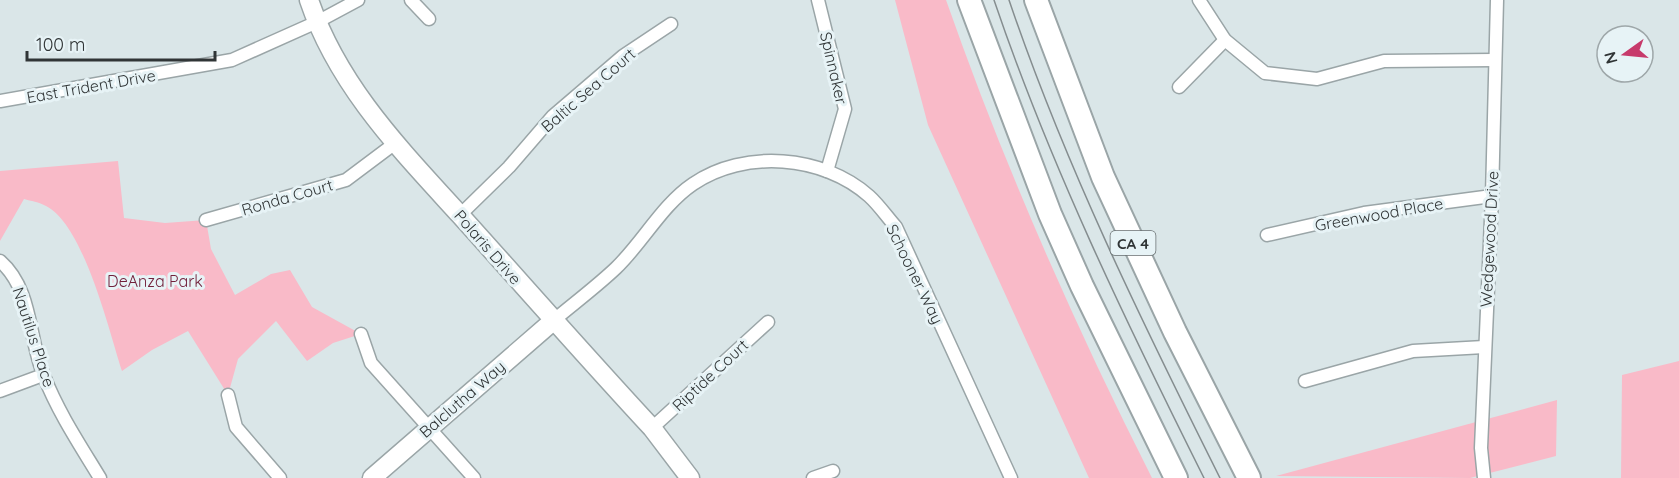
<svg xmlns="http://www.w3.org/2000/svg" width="1679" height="478" font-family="Quicksand,sans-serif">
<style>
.green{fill:#f9bac8}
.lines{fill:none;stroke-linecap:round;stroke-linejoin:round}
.street-casing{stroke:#9aa5a7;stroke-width:15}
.secondary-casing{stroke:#9aa5a7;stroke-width:21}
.highway-casing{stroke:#9aa5a7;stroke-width:26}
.street{stroke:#fff;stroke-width:12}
.secondary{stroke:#fff;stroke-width:18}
.highway{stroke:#fff;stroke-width:22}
.tram{stroke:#858d8f;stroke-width:1.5}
.labels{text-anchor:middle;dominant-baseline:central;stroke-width:6;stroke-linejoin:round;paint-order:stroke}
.shield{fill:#e7f3f6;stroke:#676e70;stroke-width:1.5}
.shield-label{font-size:15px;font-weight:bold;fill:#303536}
.street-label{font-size:16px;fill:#303536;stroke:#e7f3f6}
.park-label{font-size:16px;fill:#72213c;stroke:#e7f3f6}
</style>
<rect width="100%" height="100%" fill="#dae6e8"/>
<g class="green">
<path d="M 895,0 L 946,0 C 1004,165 1073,322 1152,478 L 1089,478 L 928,125 Z"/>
<path d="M 118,161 L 124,218 L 165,223 L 206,220 L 211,249 L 235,295 L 271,274 L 290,270 L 312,307 L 361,334 L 333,343 L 307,361 L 276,321 L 238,359 L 228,395 L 188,331 L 152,350 L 122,371 C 109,331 84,225 46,206 C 39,202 31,201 24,199 L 0,241 L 0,171 Z"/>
<polygon points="1679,361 1679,478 1621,478 1622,375"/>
<polygon points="1557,400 1556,456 1470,478 1276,476"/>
</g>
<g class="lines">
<defs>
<g id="street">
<polyline points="411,0 429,19"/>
<polyline points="818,0 845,109 827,171"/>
<polyline points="1199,0 1225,40 1265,73 1317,79 1384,61 1494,60"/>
<polyline points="1179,87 1225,40"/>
<polyline points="0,101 232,60 317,22 358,0"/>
<polyline points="460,215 509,167 553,116 623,56 671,24"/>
<polyline points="206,220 346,180 394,144"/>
<polyline points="1267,235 1364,213 1492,196"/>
<path d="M 0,261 C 33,290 28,338 44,376 C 58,412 80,445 100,478"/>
<path d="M 553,321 C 573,304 596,287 616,268 C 643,242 662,205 693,184 C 744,149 823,155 869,196 C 879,205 887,217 896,227 L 1011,478"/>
<polyline points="361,334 371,363 474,478"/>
<polyline points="1305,381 1413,351 1484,347"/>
<polyline points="0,391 43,375"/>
<polyline points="228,395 236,427 280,478"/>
<polyline points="652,428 768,322"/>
<polyline points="813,478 833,471"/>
<polyline points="1484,478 1481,448 1492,196 1497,0"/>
</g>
<g id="secondary">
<path d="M 309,0 C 338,86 400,149 460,215 C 524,286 587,358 652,428 L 690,478"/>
<polyline points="372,478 553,321"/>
</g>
<g id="highway">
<polyline points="969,0 1050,214 1082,286 1176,478"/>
<polyline points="1036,0 1103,177 1175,332 1249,478"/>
</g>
</defs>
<use href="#street" class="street-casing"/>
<use href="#secondary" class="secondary-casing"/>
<use href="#highway" class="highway-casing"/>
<use href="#street" class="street"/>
<use href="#secondary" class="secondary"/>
<use href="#highway" class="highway"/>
<g class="tram">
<path d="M 994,0 C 1050,165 1126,322 1204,478"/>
<path d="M 1009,0 C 1065,165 1142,322 1220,478"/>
</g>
</g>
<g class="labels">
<rect class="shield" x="1110.5" y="231" width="45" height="24" rx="4.5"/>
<g class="shield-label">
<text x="1133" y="243">CA 4</text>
</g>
<g class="street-label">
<text transform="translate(834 68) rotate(77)">Spinnaker</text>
<text transform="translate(91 86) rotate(-10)">East Trident Drive</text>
<text transform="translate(588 90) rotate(-41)">Baltic Sea Court</text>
<text transform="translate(287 197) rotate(-16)">Ronda Court</text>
<text transform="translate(1379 214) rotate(-10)">Greenwood Place</text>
<text transform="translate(1489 239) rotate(-87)">Wedgewood Drive</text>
<text transform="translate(488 247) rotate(49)">Polaris Drive</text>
<text transform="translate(915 274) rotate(64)">Schooner Way</text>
<text transform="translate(34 337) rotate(72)">Nautilus Place</text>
<text transform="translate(710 375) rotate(-43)">Riptide Court</text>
<text transform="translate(462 399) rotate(-41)">Balclutha Way</text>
</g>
<g class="park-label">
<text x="155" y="281">DeAnza Park</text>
</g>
</g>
<g transform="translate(1625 54) rotate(255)"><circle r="28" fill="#e7f3f6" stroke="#9ea7a9" stroke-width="1.5"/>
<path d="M0-4.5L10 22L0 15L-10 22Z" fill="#c73a6b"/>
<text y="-9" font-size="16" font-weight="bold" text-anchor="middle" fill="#303536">N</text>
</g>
<path d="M27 51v9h188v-9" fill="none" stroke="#303536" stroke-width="3"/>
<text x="36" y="51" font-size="18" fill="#303536" stroke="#e7f3f6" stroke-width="4.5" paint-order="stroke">100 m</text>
</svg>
